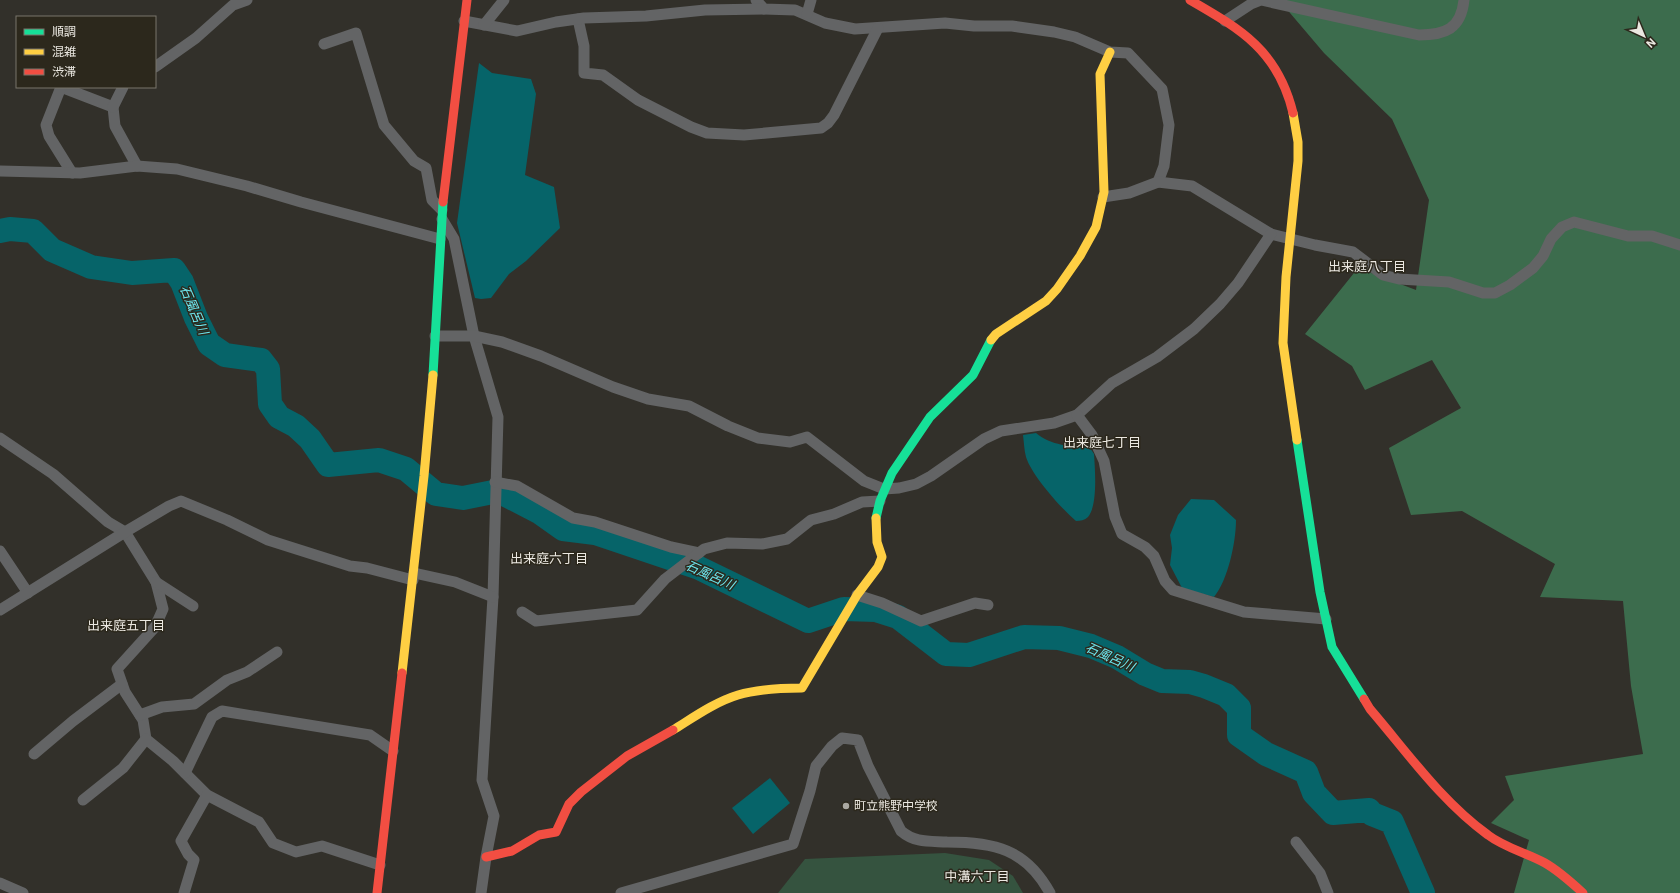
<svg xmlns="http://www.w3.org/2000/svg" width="1680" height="893" font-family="Roboto,'Noto Sans JP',sans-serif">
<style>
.green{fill:#35533f}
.forest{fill:#3c6c4d}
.water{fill:#066469}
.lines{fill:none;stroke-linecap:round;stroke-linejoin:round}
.river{stroke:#066469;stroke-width:24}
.street{stroke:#636465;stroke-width:11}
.fast{stroke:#16e098;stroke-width:9}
.slow{stroke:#ffcf43;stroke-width:9}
.jam{stroke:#f24e42;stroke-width:9}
.poi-dot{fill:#aaa8a1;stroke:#2c281c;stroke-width:1.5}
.labels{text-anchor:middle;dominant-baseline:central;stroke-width:3;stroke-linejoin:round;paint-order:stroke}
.poi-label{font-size:12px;fill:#ebe8e1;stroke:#2c281c;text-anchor:start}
.neighbourhood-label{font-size:13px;fill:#ebe8e1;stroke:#2c281c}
.water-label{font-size:13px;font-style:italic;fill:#6de8f0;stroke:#2c281c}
</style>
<rect width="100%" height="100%" fill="#32302a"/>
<polygon class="green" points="945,853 989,860 1013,876 1023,893 778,893 805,859"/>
<polygon class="forest" points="1279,0 1680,0 1680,893 1514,893 1529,840 1491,823 1514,800 1505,776 1643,754 1631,686 1623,601 1540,597 1555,564 1462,511 1411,515 1389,448 1461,408 1432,360 1365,390 1352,366 1305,334 1358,268 1416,290 1429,200 1392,119 1324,53"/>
<g class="water">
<polygon points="479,63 492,73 531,79 536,94 525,175 554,187 560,228 526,261 509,274 491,298 481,299 475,298 457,223"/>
<path d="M 1036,433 C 1051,446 1071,446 1090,448 L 1094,454 C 1095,469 1098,505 1088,517 C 1085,520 1080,521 1076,521 C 1061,508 1032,476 1026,457 C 1024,450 1024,442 1023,435 Z"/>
<path d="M 1191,499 L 1214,500 L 1236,520 C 1236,542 1228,580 1214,597 L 1182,588 L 1170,565 L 1172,548 L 1170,535 L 1178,515 Z"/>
<polygon points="770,778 790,803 753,834 732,808"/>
</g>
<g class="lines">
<polyline class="river" points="0,231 10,229 33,231 52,250 91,267 132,273 174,270 182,282 196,318 209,344 225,355 261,360 268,369 270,404 279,417 296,426 310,439 328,465 379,460 406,469 436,494 463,498 498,491 539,512 563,529 595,533 699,568 808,621 844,609 876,610 898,617 946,654 969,655 1024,637 1059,638 1091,646 1117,657 1145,674 1162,681 1190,682 1204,686 1226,695 1239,708 1239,735 1266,754 1306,772 1314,793 1333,813 1369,810 1372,814 1392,822 1423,893"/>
<g class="street">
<polyline points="756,0 764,9 795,10 825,23 855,29 945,23 974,26 1012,26 1054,32 1075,37 1110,52 1128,53 1162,89 1169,125 1164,166 1158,182"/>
<polyline points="807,14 811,0"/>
<polyline points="578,19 584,46 584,73 603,75 638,100 691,127 707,133 744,135 821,128 828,123 834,115 878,28"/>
<polyline points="464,21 517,31 556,22 584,18 646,16 705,10 764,9"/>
<path d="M 1225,21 L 1251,4 L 1261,0 L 1419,35 C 1445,35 1461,29 1464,0"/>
<polyline points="484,25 504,0"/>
<polyline points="324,44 356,33 384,125 414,161 426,168 432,200 442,210"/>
<polyline points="155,67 196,38 233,5 247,0"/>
<polyline points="61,87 113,107 115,126 137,166"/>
<polyline points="61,87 46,125 49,136 72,173"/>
<polyline points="113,107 123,87"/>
<polyline points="0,171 80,173 137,166 177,169 247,186 301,202 440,239"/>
<polyline points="1103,197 1129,193 1158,182 1192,186 1271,234 1315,245 1353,252 1383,275 1399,279 1449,282 1483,293 1495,293 1510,285 1533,268 1543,256 1551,239 1562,227 1574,222 1628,236 1652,236 1680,245"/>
<polyline points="442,219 454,239 474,336 498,417 493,597 482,780 494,816 486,857 481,893"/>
<polyline points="435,336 474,336 502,342 541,356 613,387 648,399 689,406 728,426 758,438 790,442 807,437 864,481 884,489 899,488 916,484 931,476 984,439 1001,431 1054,423 1077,415 1112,383 1157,357 1194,329 1220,304 1238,283 1271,234"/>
<polyline points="1077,415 1092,435 1104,461 1115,517 1122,534 1145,547 1154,556 1165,581 1173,590 1244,612 1326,619"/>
<polyline points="0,438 53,474 108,522 125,532 156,582 163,609 155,627 117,669 125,692 143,720 146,739 173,761 207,795 259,822 273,843 296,852 322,846 380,865"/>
<polyline points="495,482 517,486 573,518 595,522 671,547 699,553"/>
<polyline points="0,551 28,593"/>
<polyline points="414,573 455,582 493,597"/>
<polyline points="156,582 193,606"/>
<polyline points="857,595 882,603 921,621 975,603 988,605"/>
<polyline points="0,610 125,532 169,506 181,501 227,520 268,540 350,566 367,568 413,580"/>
<polyline points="522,612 536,621 637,610 665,579 704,549 727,543 762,544 787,539 811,520 834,514 862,502 880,501"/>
<polyline points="140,715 162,707 194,704 227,680 247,672 277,652"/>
<polyline points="34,754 73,721 122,684"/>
<polyline points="185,773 212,717 222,711 370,735 393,751"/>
<polyline points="83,800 123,768 146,739"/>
<polyline points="1296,842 1320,873 1328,893"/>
<polyline points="0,883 23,893"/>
<polyline points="184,893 194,860 188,854 181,841 207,795"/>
<path d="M 621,893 L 793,844 L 810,791 L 816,766 L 832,746 L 842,738 L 858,740 L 868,766 L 901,831 C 915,843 929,841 947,842 C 994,842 1026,849 1050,893"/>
</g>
<g class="fast">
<polyline points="433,375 443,202"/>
<polyline points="1297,440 1320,592 1332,647 1364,699"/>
<polyline points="876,518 880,501 892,473 930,417 973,375 991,340"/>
</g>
<g class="slow">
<polyline points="1293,113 1298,142 1298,161 1286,277 1283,343 1297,440"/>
<polyline points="991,340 996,334 1046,301 1057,289 1080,256 1096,227 1104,192 1100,74 1110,52"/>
<polyline points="402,673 424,476 433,375"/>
<path d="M 673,730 C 694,717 715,702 738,695 C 759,689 781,688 802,688 L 857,595 L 878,567 L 882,557 L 877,542 L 876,518"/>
</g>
<g class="jam">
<path d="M 1190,0 C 1242,30 1278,51 1293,113"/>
<polyline points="443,202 467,0"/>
<path d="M 1364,699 L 1370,709 C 1407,752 1441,801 1488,835 C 1505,848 1527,853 1545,863 C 1559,871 1571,882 1583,893"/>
<polyline points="486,857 512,851 539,835 556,832 569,804 581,792 627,756 673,730"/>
<polyline points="377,893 402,673"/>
</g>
</g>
<circle class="poi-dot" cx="846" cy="806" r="4"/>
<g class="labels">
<g class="poi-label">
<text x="854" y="806">町立熊野中学校</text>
</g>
<g class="neighbourhood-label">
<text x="1367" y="266">出来庭八丁目</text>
<text x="1102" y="442">出来庭七丁目</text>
<text x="549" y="558">出来庭六丁目</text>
<text x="126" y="625">出来庭五丁目</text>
<text x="977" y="876">中溝六丁目</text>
</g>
<g class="water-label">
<text transform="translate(194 310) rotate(67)">石風呂川</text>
<text transform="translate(710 575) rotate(24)">石風呂川</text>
<text transform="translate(1110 657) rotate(24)">石風呂川</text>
</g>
</g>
<rect x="16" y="16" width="140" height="72" fill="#2c281c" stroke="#78756b"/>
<rect x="24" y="29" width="20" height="6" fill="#16e098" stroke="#78756b"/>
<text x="52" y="36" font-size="12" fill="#ebe8e1">順調</text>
<rect x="24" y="49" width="20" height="6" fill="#ffcf43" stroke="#78756b"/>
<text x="52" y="56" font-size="12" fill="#ebe8e1">混雑</text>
<rect x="24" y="69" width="20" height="6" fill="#f24e42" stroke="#78756b"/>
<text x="52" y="76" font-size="12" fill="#ebe8e1">渋滞</text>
<g transform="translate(1644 36) rotate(136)" stroke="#2c281c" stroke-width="3" paint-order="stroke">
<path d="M0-3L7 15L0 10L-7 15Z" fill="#ebe8e1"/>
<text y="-6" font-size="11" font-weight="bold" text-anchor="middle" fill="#ebe8e1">N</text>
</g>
</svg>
